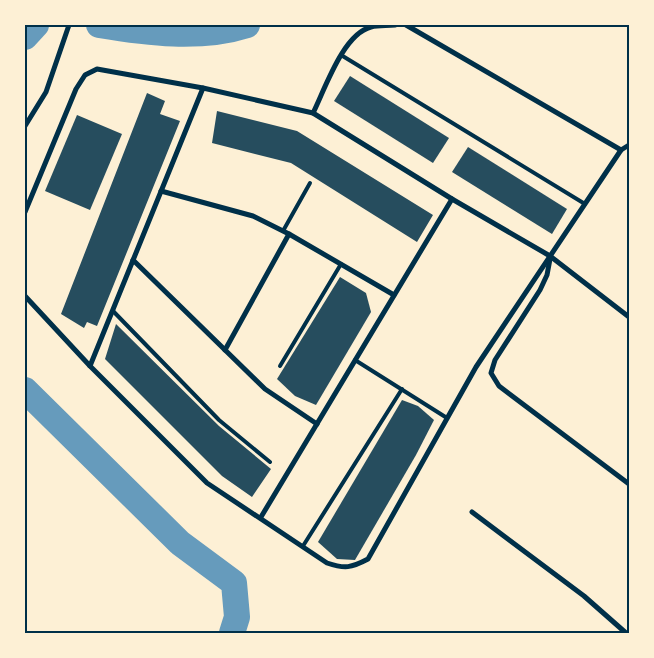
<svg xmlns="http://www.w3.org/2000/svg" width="654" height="658" font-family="'Varela Round',sans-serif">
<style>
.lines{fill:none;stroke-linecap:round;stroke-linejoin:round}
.river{stroke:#669bbc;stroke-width:26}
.building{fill:#264d5e}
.service{stroke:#003049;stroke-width:4}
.minor{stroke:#003049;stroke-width:5}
.neatline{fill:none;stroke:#003049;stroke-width:2}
</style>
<rect width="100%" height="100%" fill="#fdf0d5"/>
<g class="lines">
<g class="river">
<path d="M 99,25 C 147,33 200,40 247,25"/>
<polyline points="25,37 36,25"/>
<polyline points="25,390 180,543 234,583 237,617 232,633"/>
</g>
</g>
<g class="building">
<polygon points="350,76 449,138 433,163 334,101"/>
<polygon points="147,93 165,101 160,114 180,121 97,326 87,322 84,328 61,314"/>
<polygon points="217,111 297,131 433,215 417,242 291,163 212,143"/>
<polygon points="77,115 122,134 90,210 45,191"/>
<polygon points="468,147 567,209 552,234 452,172"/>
<polygon points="340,277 366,293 371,312 316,405 295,396 277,379"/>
<polygon points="116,324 219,426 271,469 252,497 222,476 105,359"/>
<polygon points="402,400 418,406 434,420 416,455 355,560 337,559 318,542"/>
</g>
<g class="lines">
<g class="service">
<polyline points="341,55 585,204"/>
<polyline points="283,231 310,183"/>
<polyline points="113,311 219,420 270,462"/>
<polyline points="355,360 447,418"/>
<polyline points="280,366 341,264"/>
<polyline points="303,546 402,389"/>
</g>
<g class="minor">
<polyline points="406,25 621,150"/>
<path d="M 313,113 C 325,89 343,34 371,27 C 379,25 387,26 395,25"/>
<polyline points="25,126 46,92 69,25"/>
<polyline points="161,191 253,216 289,234 394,295"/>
<polyline points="25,212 76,89 85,75 97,69 203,88 313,113 452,199 550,256 629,317"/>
<polyline points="550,259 547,275 540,290 495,360 491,373 499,386 629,484"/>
<polyline points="133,260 265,389 317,424"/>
<path d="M 25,296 L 90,366 L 207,483 L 327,563 C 345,569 351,568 368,559 L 476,367 L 621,150 L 629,145"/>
<polyline points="225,350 289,234"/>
<polyline points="90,366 203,88"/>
<polyline points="472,512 584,596 626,633"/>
<polyline points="261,517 452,199"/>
</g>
</g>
<rect width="654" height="658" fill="none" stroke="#fdf0d5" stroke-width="52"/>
<rect x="26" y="26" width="602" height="606" class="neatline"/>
</svg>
